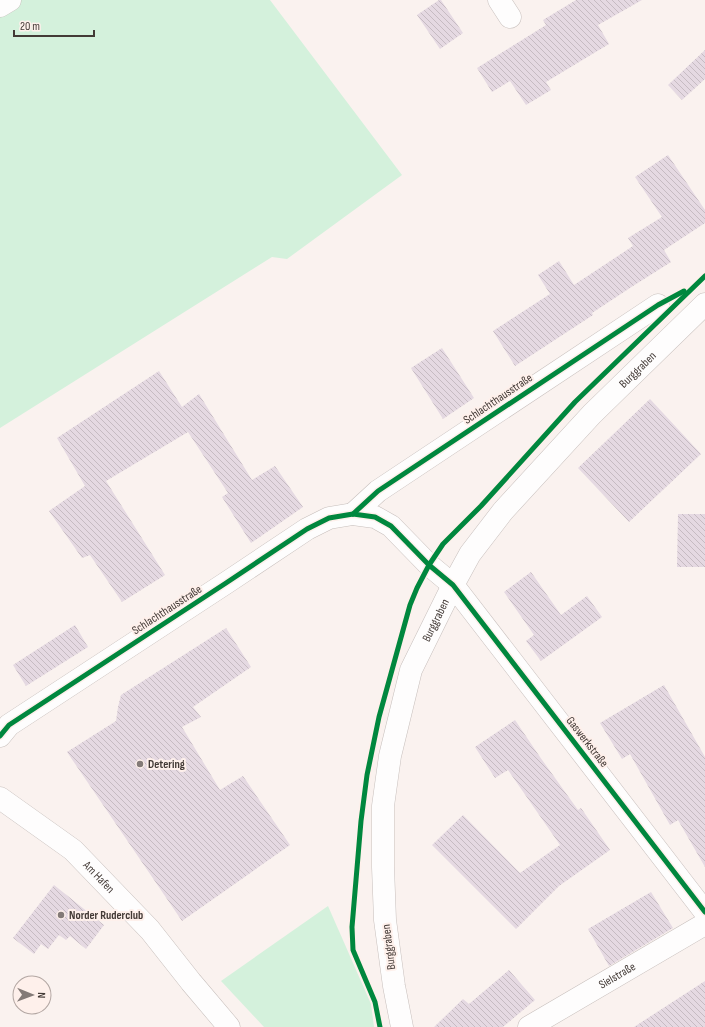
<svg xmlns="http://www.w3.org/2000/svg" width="705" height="1027" font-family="'Sofia Sans Condensed',sans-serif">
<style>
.grass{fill:#d4f1dc}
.building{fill:url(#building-back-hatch)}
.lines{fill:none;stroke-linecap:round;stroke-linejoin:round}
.minor-casing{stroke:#c7bfbc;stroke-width:23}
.secondary-casing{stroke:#c7bfbc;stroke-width:23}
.minor{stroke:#fefdfd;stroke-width:22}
.secondary{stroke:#fefdfd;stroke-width:22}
.cycleway-casing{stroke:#fef0eb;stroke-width:8}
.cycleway{stroke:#00873e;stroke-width:5}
.poi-dot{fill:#837a77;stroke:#fef0eb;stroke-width:1.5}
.labels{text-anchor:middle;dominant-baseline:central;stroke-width:4;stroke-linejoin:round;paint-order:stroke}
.street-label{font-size:12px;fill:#433a36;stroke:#fef0eb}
.poi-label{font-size:12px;font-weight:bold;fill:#433a36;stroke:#fef0eb;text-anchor:start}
</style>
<defs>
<pattern id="building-back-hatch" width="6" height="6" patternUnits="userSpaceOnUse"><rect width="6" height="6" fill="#e5d9e2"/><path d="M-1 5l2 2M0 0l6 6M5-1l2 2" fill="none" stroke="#c6bbc2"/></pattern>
</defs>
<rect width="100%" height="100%" fill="#faf2ef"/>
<g class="grass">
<polygon points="0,0 270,0 402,175 287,259 272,257 0,428"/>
<polygon points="328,906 371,1004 374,1027 264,1027 221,981"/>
</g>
<g class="building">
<polygon points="439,0 441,0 463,33 440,49 417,15"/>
<polygon points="576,0 642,0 598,25 609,44 546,82 551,90 526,105 510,81 492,92 477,68 546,25 543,20"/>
<polygon points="705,50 705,79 682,100 668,85"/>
<polygon points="668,155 705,210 705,223 664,250 671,262 633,286 592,313 593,315 515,366 493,331 550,294 538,275 559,261 574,285 633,246 628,238 662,217 635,177"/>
<polygon points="442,348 474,398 443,419 411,368"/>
<polygon points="159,371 182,407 199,394 252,480 275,466 303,507 251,543 222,497 228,493 188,432 106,481 165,575 122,602 90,555 82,558 49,511 85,486 57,438"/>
<polygon points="650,399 701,454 629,522 578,468"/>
<polygon points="678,514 705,514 705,567 677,567"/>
<polygon points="531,572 561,615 587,596 602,617 541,661 526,641 534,635 504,592"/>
<polygon points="75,625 88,647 26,686 13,665"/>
<polygon points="226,628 251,667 193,707 201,717 182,727 220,790 243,776 290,845 182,921 67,752 116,721 118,707 121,695"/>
<polygon points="664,685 705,757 705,867 678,820 670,825 630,754 622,759 600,723"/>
<polygon points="515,720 540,757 578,810 581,808 610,850 559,886 516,929 432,845 463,815 520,873 560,845 508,770 495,778 475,747"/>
<polygon points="54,885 104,925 86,949 70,936 66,940 59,935 48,949 41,944 34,954 13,938"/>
<polygon points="651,892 673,928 609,966 588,929"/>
<polygon points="509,970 535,1000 503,1027 434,1027 463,999 469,1004"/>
<polygon points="705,981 705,1027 634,1027"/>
</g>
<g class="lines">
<defs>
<g id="minor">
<polyline points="499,0 510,17"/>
<polyline points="0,6 10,0"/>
<polyline points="353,514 378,491 658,305"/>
<polyline points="0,736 9,725 226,583 307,529 329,518 353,514 375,517 391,526 429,565 453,585 705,912"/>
<path id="s1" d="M 0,798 L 73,850 L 150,930 L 191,982 L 229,1027"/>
<path id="s2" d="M 529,1027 L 705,924"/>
</g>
<g id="secondary">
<path id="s3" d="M 402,1027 L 394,986 L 385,920 L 383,867 L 383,806 L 390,756 L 411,670 L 453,585 L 470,554 L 503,511 L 592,414 L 705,304"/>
</g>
</defs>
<use href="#minor" class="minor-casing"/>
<use href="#secondary" class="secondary-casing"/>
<use href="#minor" class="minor"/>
<use href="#secondary" class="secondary"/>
<defs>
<g id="cycleway">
<polyline points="353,514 378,491 658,305 684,291"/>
<polyline points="0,736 9,725 226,583 307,529 329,518 353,514 375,517 391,526 429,565 453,585 705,912"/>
<polyline points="380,1027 375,1002 353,950 352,927 361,821 367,775 379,717 410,605 417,588 429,565 443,544 481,506 575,402 705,276"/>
</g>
</defs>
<use href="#cycleway" class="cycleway-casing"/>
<use href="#cycleway" class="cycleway"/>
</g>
<g class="poi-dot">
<circle cx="140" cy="764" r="4"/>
<circle cx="61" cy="915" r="4"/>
</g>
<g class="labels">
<g class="street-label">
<text stroke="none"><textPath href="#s3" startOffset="741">Burggraben</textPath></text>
<text transform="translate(498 399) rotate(-34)">Schlachthausstraße</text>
<text transform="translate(167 610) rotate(-33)">Schlachthausstraße</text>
<text stroke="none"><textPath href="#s3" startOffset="417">Burggraben</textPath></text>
<text transform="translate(587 742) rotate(52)">Gaswerkstraße</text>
<text stroke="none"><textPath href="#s1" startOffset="127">Am Hafen</textPath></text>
<text transform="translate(389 947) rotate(-97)">Burggraben</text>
<text stroke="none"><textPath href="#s2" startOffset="102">Sielstraße</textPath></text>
</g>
<g class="poi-label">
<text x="148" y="764">Detering</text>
<text x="69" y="915">Norder Ruderclub</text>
</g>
</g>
<g transform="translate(32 995) rotate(91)"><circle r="19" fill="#fef0eb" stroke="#b3a7a3"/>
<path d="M0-3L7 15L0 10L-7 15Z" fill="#837a77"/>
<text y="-6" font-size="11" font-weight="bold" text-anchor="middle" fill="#433a36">N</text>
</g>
<path d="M14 30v6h80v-6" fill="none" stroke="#433a36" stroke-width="2"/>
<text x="20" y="30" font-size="12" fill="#433a36" stroke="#fef0eb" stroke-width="3" paint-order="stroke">20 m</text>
</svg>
